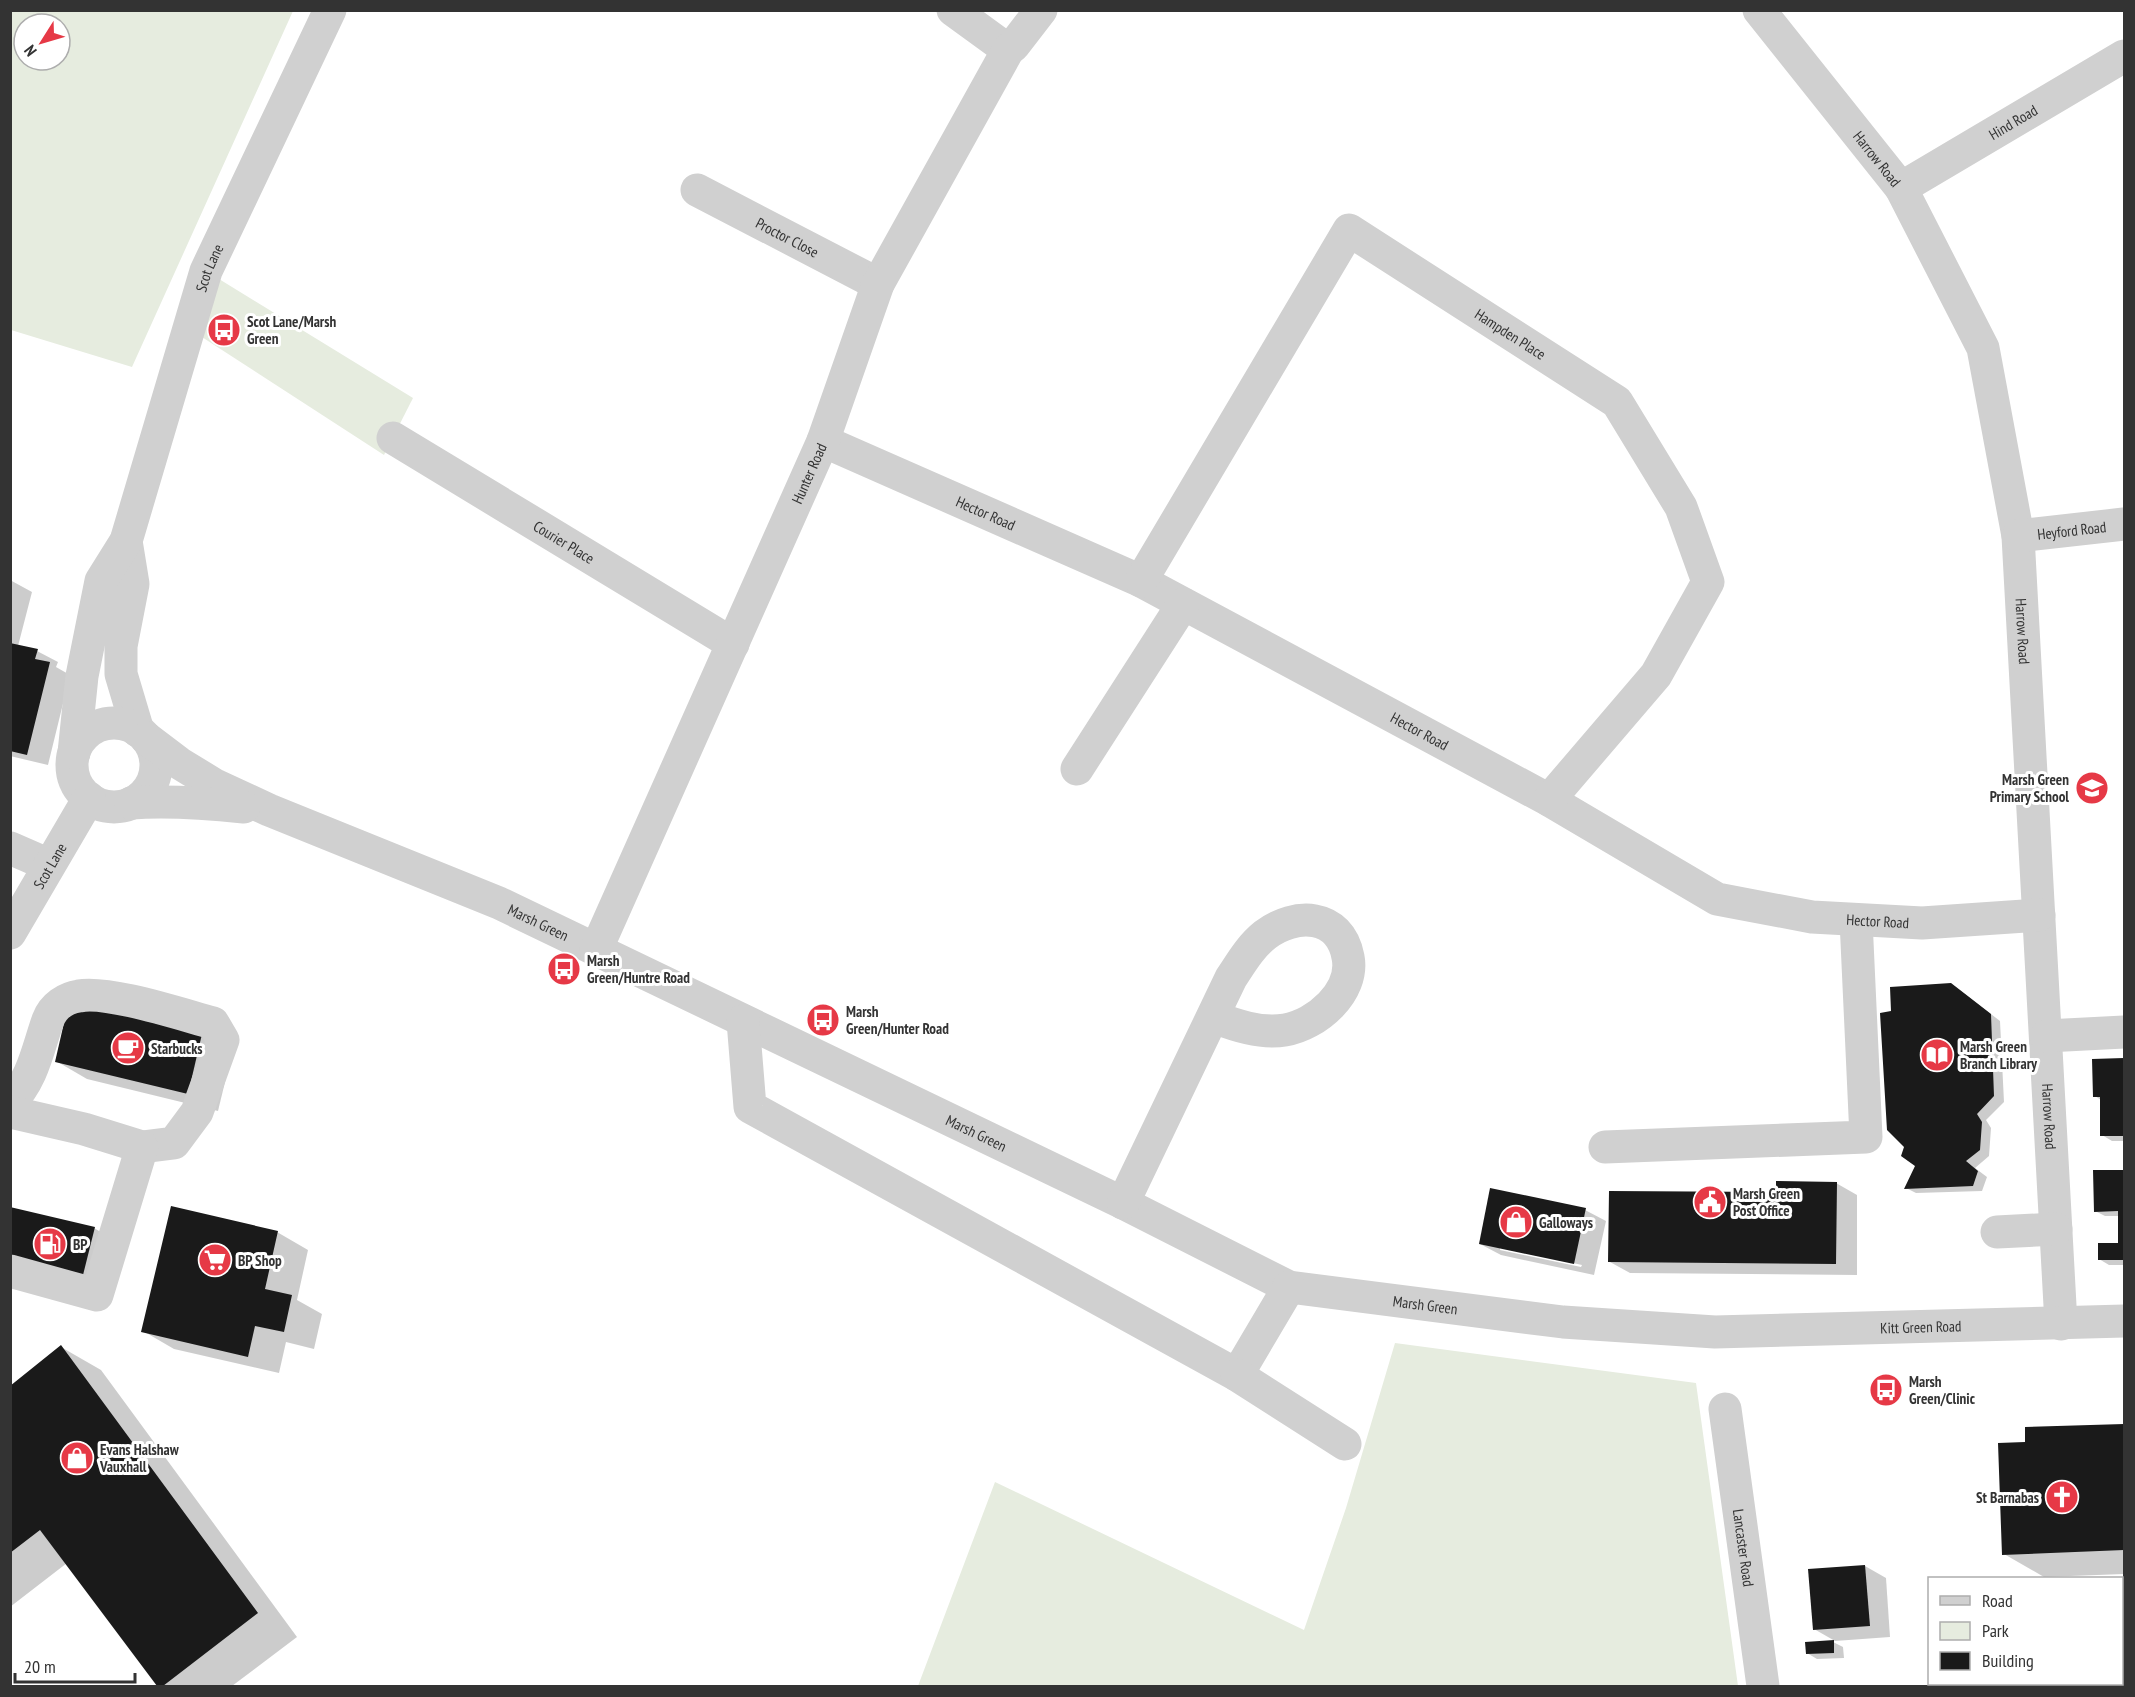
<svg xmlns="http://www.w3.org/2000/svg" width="2135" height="1697" font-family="'PT Sans Narrow',sans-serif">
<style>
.green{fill:#e6ecdf;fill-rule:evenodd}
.shadow{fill:#0003;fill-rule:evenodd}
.building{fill:#1a1a1a}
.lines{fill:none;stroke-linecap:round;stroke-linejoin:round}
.minor{stroke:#d0d0d0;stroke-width:33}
.labels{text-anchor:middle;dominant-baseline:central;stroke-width:6;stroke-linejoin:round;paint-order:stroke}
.street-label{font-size:15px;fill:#333;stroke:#fff}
.poi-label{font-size:15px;font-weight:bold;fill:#333;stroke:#fff;text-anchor:start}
</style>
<rect width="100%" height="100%" fill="#fff"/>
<g class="green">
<path d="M 10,11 L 293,11 L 132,367 L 11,330 ZM 24,24 L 60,24 L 60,60 L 24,60 Z"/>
<polygon points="206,271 413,398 384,455 188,328"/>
<polygon points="1395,1343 1696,1383 1738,1686 918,1686 995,1482 1304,1630 1346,1508"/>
</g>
<g class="shadow">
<polygon points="10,580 32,592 18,646 37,651 58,662 56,667 70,675 48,765 10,756"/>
<polygon points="1961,991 2000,1021 2004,1102 1986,1120 1991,1128 1989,1156 1975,1168 1987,1177 1982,1191 1916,1193 1906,1188 1917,1166"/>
<polygon points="202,1035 232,1053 218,1111 87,1079 56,1061"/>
<polygon points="2093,1060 2124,1060 2124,1141 2112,1141 2102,1135 2101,1100 2095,1096"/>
<polygon points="2124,1171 2124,1265 2109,1265 2099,1259 2120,1244 2119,1216 2105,1216 2095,1211 2094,1172"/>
<polygon points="1836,1183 1857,1195 1857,1275 1630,1273 1610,1262"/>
<path d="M 1585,1210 L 1606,1221 L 1594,1275 L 1501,1255 L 1480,1244 ZM 1500,1247 L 1582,1265 L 1581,1267 L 1500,1250 Z"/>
<polygon points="94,1228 104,1234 92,1283 10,1264"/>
<polygon points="277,1232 308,1250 297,1300 322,1314 314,1349 286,1342 279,1373 174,1349 143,1331"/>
<polygon points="61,1347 101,1370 297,1637 232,1686 159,1686 67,1563 10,1607 10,1388"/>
<polygon points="2124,1425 2124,1574 2044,1577 2004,1554 2027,1444 2027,1429"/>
<polygon points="1865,1566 1886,1578 1890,1637 1835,1641 1814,1629"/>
<polygon points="1833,1642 1843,1647 1844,1658 1817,1659 1807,1653"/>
</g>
<g class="building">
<polygon points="10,643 38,649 35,659 50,662 27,755 10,751"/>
<polygon points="1951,983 1991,1014 1994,1096 1977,1114 1982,1122 1980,1150 1966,1161 1978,1171 1973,1186 1904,1189 1915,1166 1901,1156 1904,1147 1887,1130 1880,1013 1891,1011 1890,987"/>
<polygon points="69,1001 202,1034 188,1094 55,1062"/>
<polygon points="2124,1058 2124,1136 2100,1136 2100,1097 2093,1097 2092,1059"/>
<polygon points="2093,1170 2124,1170 2124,1260 2098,1260 2098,1243 2118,1243 2118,1211 2094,1212"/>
<polygon points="1776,1181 1837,1182 1836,1264 1608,1262 1609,1191 1776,1192"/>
<polygon points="1490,1188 1586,1208 1574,1264 1479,1244"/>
<polygon points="171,1206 278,1231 265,1289 292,1295 284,1332 255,1326 248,1357 141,1332"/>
<polygon points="10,1207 95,1227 82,1279 10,1262"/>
<polygon points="61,1345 258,1613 163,1686 157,1686 40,1530 10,1553 10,1386"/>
<polygon points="2124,1424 2124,1550 2002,1555 1998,1443 2025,1442 2025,1427"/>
<polygon points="1865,1565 1870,1626 1813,1630 1808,1569"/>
<polygon points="1834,1640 1834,1653 1806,1654 1805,1642"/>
</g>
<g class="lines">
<g class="minor">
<polyline points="953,10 1008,50"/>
<path id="s1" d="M 1759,10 L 1901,188 L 1983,348 L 2018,536 L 2061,1324"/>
<path id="s2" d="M 1901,188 L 2124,56"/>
<path id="s3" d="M 697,190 L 878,284"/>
<path id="s4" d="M 393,438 L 733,644"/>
<path id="s5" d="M 823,441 L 1141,581 L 1549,800 L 1717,899 L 1812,917 L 1922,923 L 2039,915"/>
<path id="s6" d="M 2018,536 L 2124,524"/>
<polyline points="126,541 133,584 121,646 121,674 138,731"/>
<path id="s7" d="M 1141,581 L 1349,230 L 1617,402 L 1681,507 L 1708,582 L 1656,675 L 1549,800"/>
<circle cx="114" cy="765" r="42"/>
<path id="s8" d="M 146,738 L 179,763 L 215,785 L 269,810 L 499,903 L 1123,1203 L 1289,1287 L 1563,1322 L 1715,1332 L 2124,1321"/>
<path id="s9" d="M 74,753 L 82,676 L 101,581 L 126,541 L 206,271 L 330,10"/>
<polyline points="1077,769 1183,604"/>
<path d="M 131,803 C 169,800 206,803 244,807"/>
<polyline points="10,848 49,865"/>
<path id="s10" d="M 10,933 L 89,798"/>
<path id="s11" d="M 596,950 L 823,441 L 878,284 L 1008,50 L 1014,45 L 1041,10"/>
<polyline points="743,1021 750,1107 1237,1375 1289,1287"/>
<polyline points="2046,1036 2124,1032"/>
<path d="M 10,1102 C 33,1080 38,1048 48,1020 C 53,1006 66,998 79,996 C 107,990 183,1015 213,1023 L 223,1040 L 197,1112 L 174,1143 L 142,1147"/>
<polyline points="10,1112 84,1129 142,1147 97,1295 10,1271"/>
<polyline points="1605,1147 1866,1137 1856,920"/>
<path d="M 1123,1203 L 1231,978 C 1241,963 1250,947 1265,935 C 1295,912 1340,913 1348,957 C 1355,992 1316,1025 1285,1030 C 1260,1034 1235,1025 1213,1017"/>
<polyline points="1997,1232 2056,1229"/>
<polyline points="1237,1375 1345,1444"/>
<path id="s12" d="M 1725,1409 L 1763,1686"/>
</g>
</g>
<defs>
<symbol id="bus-disc" viewBox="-11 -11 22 22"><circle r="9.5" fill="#e63946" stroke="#fff"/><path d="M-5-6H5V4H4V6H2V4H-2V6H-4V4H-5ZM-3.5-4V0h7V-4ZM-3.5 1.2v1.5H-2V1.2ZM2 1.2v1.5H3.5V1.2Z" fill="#fff"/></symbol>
<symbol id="school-disc" viewBox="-11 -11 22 22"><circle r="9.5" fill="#e63946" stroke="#fff"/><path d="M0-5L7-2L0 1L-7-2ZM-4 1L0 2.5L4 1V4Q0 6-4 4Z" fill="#fff"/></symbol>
<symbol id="cafe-disc" viewBox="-11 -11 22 22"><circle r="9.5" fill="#e63946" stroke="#fff"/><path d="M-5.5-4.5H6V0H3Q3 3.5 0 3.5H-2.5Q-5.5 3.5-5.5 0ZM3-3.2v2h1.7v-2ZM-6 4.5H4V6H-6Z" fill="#fff"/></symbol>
<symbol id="library-disc" viewBox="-11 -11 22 22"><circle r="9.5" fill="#e63946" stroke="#fff"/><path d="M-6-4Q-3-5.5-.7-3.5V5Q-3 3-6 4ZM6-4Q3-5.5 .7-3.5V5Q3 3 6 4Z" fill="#fff"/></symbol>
<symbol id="civic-disc" viewBox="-11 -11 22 22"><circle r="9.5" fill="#e63946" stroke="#fff"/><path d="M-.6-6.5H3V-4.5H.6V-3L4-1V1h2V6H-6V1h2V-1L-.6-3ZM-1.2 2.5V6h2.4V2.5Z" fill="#fff"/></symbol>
<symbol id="shop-disc" viewBox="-11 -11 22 22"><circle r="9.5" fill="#e63946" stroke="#fff"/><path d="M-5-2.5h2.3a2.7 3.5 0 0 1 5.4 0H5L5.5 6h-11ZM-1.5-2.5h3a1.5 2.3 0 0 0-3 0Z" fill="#fff"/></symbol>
<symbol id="fuel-disc" viewBox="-11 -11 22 22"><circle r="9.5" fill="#e63946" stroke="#fff"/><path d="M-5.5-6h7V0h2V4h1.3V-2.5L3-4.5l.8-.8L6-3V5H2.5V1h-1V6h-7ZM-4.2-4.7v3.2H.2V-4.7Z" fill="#fff"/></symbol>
<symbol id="supermarket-disc" viewBox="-11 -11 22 22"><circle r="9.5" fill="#e63946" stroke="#fff"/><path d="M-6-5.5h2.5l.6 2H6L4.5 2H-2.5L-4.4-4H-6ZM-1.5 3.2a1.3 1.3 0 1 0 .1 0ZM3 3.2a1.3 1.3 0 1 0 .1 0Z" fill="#fff"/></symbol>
<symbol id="church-disc" viewBox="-11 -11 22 22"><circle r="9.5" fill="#e63946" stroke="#fff"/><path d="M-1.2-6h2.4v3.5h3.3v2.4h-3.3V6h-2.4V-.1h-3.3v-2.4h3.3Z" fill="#fff"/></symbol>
</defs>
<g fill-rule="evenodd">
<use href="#bus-disc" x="205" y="311" width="38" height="38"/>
<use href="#school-disc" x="2073" y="769" width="38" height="38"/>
<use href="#bus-disc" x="545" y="950" width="38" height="38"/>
<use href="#bus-disc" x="804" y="1001" width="38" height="38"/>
<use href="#cafe-disc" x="109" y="1029" width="38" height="38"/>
<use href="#library-disc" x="1918" y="1036" width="38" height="38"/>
<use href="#civic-disc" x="1691" y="1183" width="38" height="38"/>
<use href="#shop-disc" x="1497" y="1203" width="38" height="38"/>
<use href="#fuel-disc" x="31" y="1225" width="38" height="38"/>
<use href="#supermarket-disc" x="196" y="1241" width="38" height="38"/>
<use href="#bus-disc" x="1867" y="1371" width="38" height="38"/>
<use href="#shop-disc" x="58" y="1439" width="38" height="38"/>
<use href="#church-disc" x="2043" y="1478" width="38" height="38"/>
</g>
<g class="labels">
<g class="street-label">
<text stroke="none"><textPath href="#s2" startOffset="130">Hind Road</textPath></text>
<text stroke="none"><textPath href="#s1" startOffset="190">Harrow Road</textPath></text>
<text stroke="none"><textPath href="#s3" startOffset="102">Proctor Close</textPath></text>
<text stroke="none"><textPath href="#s9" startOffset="507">Scot Lane</textPath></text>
<text stroke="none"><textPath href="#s7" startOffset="600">Hampden Place</textPath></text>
<text stroke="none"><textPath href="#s11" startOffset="522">Hunter Road</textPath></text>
<text stroke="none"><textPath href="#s5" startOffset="178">Hector Road</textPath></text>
<text stroke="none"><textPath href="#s6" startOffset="54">Heyford Road</textPath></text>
<text stroke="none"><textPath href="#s4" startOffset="200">Courier Place</textPath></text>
<text stroke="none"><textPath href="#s1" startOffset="694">Harrow Road</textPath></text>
<text stroke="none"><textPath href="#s5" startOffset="664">Hector Road</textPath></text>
<text stroke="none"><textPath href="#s10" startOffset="78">Scot Lane</textPath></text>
<text stroke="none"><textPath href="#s5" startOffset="1168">Hector Road</textPath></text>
<text stroke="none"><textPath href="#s8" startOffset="435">Marsh Green</textPath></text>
<text stroke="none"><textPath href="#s1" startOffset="1180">Harrow Road</textPath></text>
<text stroke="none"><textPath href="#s8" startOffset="921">Marsh Green</textPath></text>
<text stroke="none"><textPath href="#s8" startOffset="1407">Marsh Green</textPath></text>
<text stroke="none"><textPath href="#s8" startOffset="1904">Kitt Green Road</textPath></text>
<text stroke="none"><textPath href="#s12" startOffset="140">Lancaster Road</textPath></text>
</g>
<g class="poi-label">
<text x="247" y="321">Scot Lane/Marsh<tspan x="247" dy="17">Green</tspan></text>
<text x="2069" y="779" text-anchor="end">Marsh Green<tspan x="2069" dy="17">Primary School</tspan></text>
<text x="587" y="960">Marsh<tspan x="587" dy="17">Green/Huntre Road</tspan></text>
<text x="846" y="1011">Marsh<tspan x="846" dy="17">Green/Hunter Road</tspan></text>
<text x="1960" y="1046">Marsh Green<tspan x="1960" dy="17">Branch Library</tspan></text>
<text x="151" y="1048">Starbucks</text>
<text x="1733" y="1193">Marsh Green<tspan x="1733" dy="17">Post Office</tspan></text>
<text x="1539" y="1222">Galloways</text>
<text x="73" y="1244">BP</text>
<text x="238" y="1260">BP Shop</text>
<text x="1909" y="1381">Marsh<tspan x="1909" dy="17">Green/Clinic</tspan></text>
<text x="100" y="1449">Evans Halshaw<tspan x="100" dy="17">Vauxhall</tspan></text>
<text x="2039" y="1497" text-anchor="end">St Barnabas</text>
</g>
</g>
<rect width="2135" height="1697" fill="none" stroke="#333333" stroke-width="24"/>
<rect x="1928" y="1577" width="195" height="108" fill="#ffffff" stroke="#adadad" stroke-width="1.5"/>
<rect x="1940" y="1596" width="30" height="9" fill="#d0d0d0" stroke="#adadad" stroke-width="1.5"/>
<text x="1982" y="1607" font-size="18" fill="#333333">Road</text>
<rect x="1940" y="1622" width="30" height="18" fill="#e6ecdf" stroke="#adadad" stroke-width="1.5"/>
<text x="1982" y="1637" font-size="18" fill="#333333">Park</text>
<rect x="1940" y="1652" width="30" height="18" fill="#1a1a1a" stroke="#adadad" stroke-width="1.5"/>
<text x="1982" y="1667" font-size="18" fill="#333333">Building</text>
<g transform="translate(42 42) rotate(233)"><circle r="28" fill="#ffffff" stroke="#adadad" stroke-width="1.5"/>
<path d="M0-4.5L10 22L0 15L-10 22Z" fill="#e63946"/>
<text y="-9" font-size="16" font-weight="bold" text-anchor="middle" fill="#333333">N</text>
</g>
<path d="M15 1673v9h120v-9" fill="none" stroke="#333333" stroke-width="3"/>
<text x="24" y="1673" font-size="18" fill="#333333" stroke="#ffffff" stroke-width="4.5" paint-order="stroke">20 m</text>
</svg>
